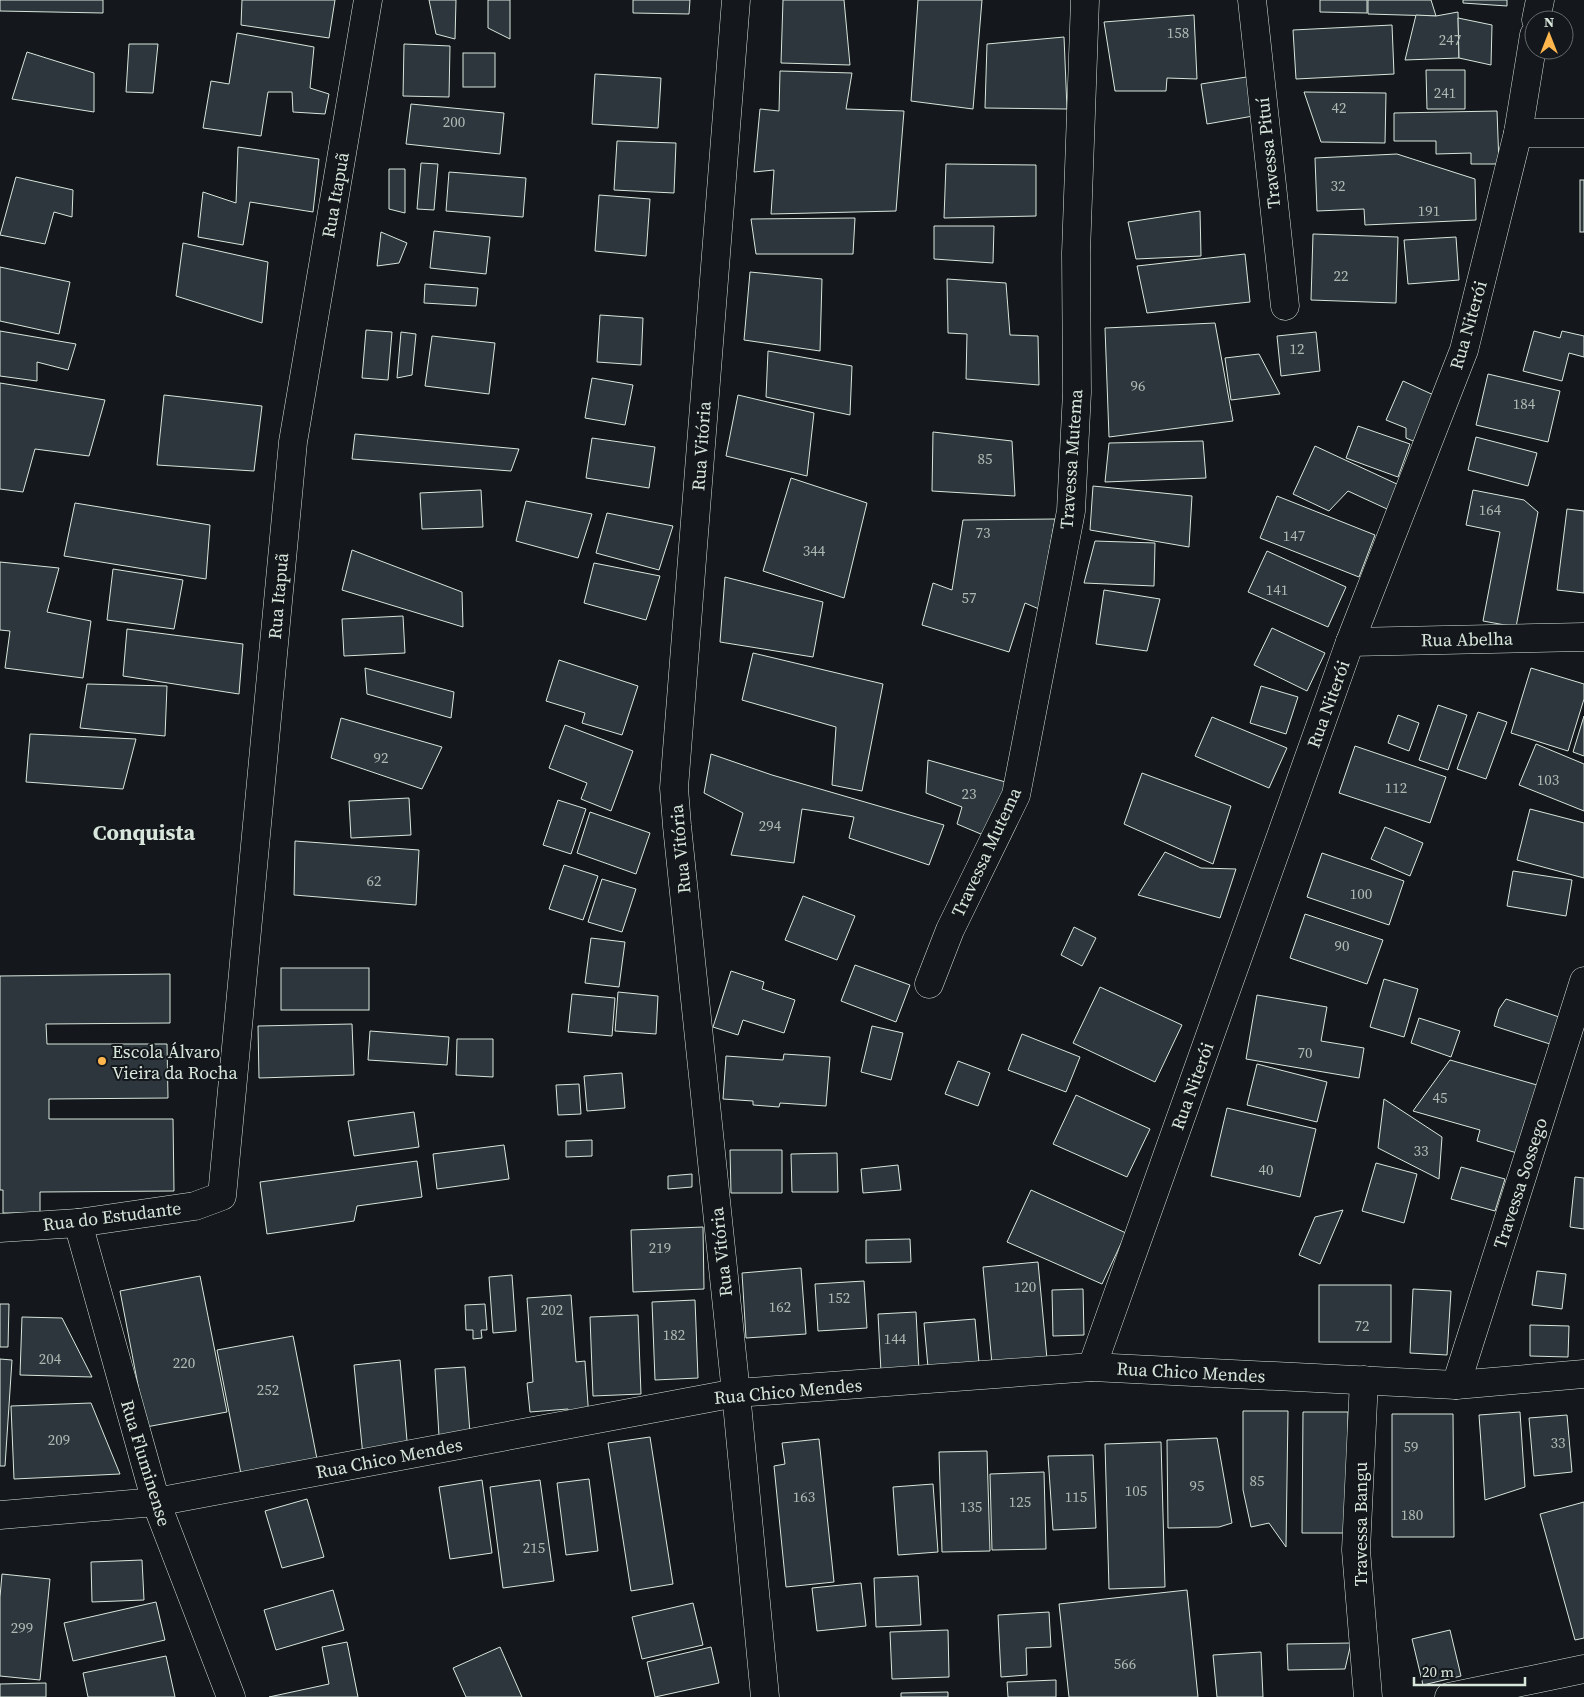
<svg xmlns="http://www.w3.org/2000/svg" width="1584" height="1697" font-family="'Source Serif 4',serif">
<style>
.building{fill:#2c363c;stroke:#d8e6dc}
.lines{fill:none;stroke-linecap:round;stroke-linejoin:round}
.minor-casing{stroke:#d8e6dc;stroke-width:29}
.minor{stroke:#14181c;stroke-width:28}
.poi-dot{fill:#ffb74d;stroke:#14181c;stroke-width:2}
.labels{text-anchor:middle;dominant-baseline:central;stroke-width:4;stroke-linejoin:round;paint-order:stroke}
.number-label{font-size:15px;fill:#adbab4}
.street-label{font-size:18px;fill:#d8e6dc;stroke:#14181c}
.poi-label{font-size:18px;fill:#d8e6dc;stroke:#14181c;text-anchor:start}
.district-label{font-size:22px;font-weight:bold;fill:#d8e6dc;stroke:#14181c}
</style>
<rect width="100%" height="100%" fill="#14181c"/>
<g class="building">
<polygon points="0,0 103,0 103,13 0,11"/>
<polygon points="242,0 335,0 329,38 241,25"/>
<polygon points="429,0 456,0 455,39 436,34"/>
<polygon points="488,0 510,0 510,39 488,28"/>
<polygon points="633,0 690,0 689,14 633,13"/>
<polygon points="783,0 844,0 850,65 781,63"/>
<polygon points="918,0 982,0 973,109 911,101"/>
<polygon points="1320,0 1367,0 1367,13 1320,12"/>
<polygon points="1368,0 1431,0 1436,16 1368,14"/>
<polygon points="1463,0 1507,0 1507,6 1463,3"/>
<polygon points="1458,12 1459,58 1405,60 1416,15 1436,16"/>
<polygon points="1194,15 1197,79 1167,78 1166,91 1115,91 1104,22"/>
<polygon points="1458,18 1492,25 1491,65 1459,58"/>
<polygon points="1392,25 1394,74 1296,79 1293,30"/>
<polygon points="237,33 314,47 310,88 329,94 325,114 293,112 292,92 268,92 261,136 203,128 211,81 229,84"/>
<polygon points="1064,37 1067,109 985,108 987,44"/>
<polygon points="129,44 158,44 153,93 126,92"/>
<polygon points="404,44 450,46 449,97 403,96"/>
<polygon points="27,52 94,73 94,112 12,99"/>
<rect x="463" y="53" width="32" height="34"/>
<polygon points="1426,70 1465,70 1465,109 1427,109"/>
<polygon points="780,71 852,73 846,109 904,111 896,211 771,214 774,170 754,172 760,109 779,111"/>
<polygon points="595,74 661,78 658,128 592,124"/>
<polygon points="1253,76 1259,115 1207,124 1201,84"/>
<polygon points="1304,92 1386,93 1385,143 1321,142"/>
<polygon points="411,104 504,113 500,154 406,144"/>
<polygon points="1497,111 1499,164 1471,164 1471,153 1436,154 1436,141 1394,141 1394,113"/>
<polygon points="617,141 676,143 674,193 614,190"/>
<polygon points="238,147 319,159 313,212 250,202 243,245 198,237 203,192 236,203"/>
<polygon points="1397,154 1475,179 1476,220 1365,225 1364,209 1317,211 1315,158"/>
<polygon points="421,163 438,164 434,210 417,209"/>
<polygon points="946,164 1036,165 1036,216 944,218"/>
<polygon points="389,169 405,169 405,213 389,209"/>
<polygon points="449,172 526,178 523,217 446,211"/>
<polygon points="16,177 73,190 72,217 54,212 45,244 0,235"/>
<rect x="1580" y="180" width="4" height="52"/>
<polygon points="599,195 650,199 646,256 595,251"/>
<polygon points="1200,211 1201,256 1136,259 1128,222"/>
<polygon points="855,218 853,254 756,254 751,219"/>
<polygon points="934,226 994,226 993,263 934,259"/>
<polygon points="434,231 490,237 486,274 430,268"/>
<polygon points="381,232 407,243 399,263 377,266"/>
<polygon points="1313,234 1398,237 1396,303 1311,300"/>
<polygon points="1456,237 1459,280 1408,284 1404,240"/>
<polygon points="183,243 268,262 262,323 176,296"/>
<polygon points="1245,254 1250,302 1147,313 1137,266"/>
<polygon points="0,267 70,282 59,334 0,321"/>
<polygon points="750,272 822,279 820,351 744,340"/>
<polygon points="947,279 1006,283 1010,335 1038,336 1039,385 966,379 967,334 948,333"/>
<polygon points="425,284 478,288 476,306 424,303"/>
<polygon points="600,315 643,318 641,365 597,362"/>
<polygon points="1215,323 1233,421 1109,437 1105,328"/>
<polygon points="366,330 392,332 388,380 362,378"/>
<polygon points="0,331 76,344 68,370 37,362 37,381 0,376"/>
<polygon points="1534,331 1560,338 1562,331 1584,336 1584,357 1569,353 1562,381 1523,371"/>
<polygon points="401,332 416,334 412,375 397,378"/>
<polygon points="1316,332 1320,371 1281,376 1277,336"/>
<polygon points="432,336 495,343 489,394 425,386"/>
<polygon points="768,351 852,366 850,415 766,397"/>
<polygon points="1259,354 1280,394 1231,400 1225,358"/>
<polygon points="1488,374 1560,391 1548,442 1476,425"/>
<polygon points="592,378 633,385 625,425 585,418"/>
<polygon points="1403,381 1438,397 1418,443 1406,438 1406,428 1386,420"/>
<polygon points="0,383 105,400 89,456 35,449 23,492 0,489"/>
<polygon points="164,395 262,406 254,471 157,465"/>
<polygon points="738,395 814,413 807,476 726,456"/>
<polygon points="1358,426 1410,444 1398,477 1346,458"/>
<polygon points="933,432 1012,441 1015,496 932,491"/>
<polygon points="355,434 519,449 511,471 352,459"/>
<polygon points="1476,437 1537,453 1528,486 1468,470"/>
<polygon points="592,438 655,447 649,488 586,478"/>
<polygon points="1203,441 1206,478 1105,482 1109,443"/>
<polygon points="1315,446 1399,485 1387,509 1348,491 1329,511 1293,494"/>
<polygon points="791,478 867,503 844,598 763,571"/>
<polygon points="1093,486 1192,496 1189,547 1090,530"/>
<polygon points="481,490 483,527 422,529 420,493"/>
<polygon points="1473,490 1524,500 1538,512 1516,627 1483,621 1500,532 1466,525"/>
<polygon points="1277,496 1375,535 1359,577 1260,538"/>
<polygon points="526,501 592,514 578,558 516,541"/>
<polygon points="75,503 210,525 206,579 64,556"/>
<polygon points="1567,509 1584,511 1584,593 1557,590"/>
<polygon points="607,513 673,526 659,570 596,553"/>
<polygon points="1055,519 1039,609 1025,603 1009,652 922,625 933,583 952,590 963,520"/>
<polygon points="1095,541 1155,543 1154,586 1084,583"/>
<polygon points="352,550 462,592 463,627 342,590"/>
<polygon points="1267,551 1346,587 1328,627 1248,592"/>
<polygon points="0,562 59,568 47,612 91,621 83,678 5,668 10,631 0,630"/>
<polygon points="594,563 660,576 646,620 584,603"/>
<polygon points="113,569 183,580 174,629 107,620"/>
<polygon points="725,577 823,602 813,657 720,642"/>
<polygon points="1104,590 1160,599 1147,651 1096,644"/>
<polygon points="403,616 405,653 344,656 342,619"/>
<polygon points="1272,628 1325,653 1307,691 1254,665"/>
<polygon points="127,629 243,644 239,694 123,676"/>
<polygon points="753,653 883,684 862,791 832,785 836,727 742,700"/>
<polygon points="559,660 638,686 622,735 582,723 585,713 546,701"/>
<polygon points="365,668 454,692 451,718 367,694"/>
<polygon points="1531,668 1584,684 1584,699 1568,751 1511,733"/>
<polygon points="87,684 167,686 165,736 80,728"/>
<polygon points="1261,686 1298,697 1286,734 1250,723"/>
<polygon points="1438,705 1467,715 1448,770 1419,760"/>
<polygon points="1478,712 1507,722 1486,779 1457,769"/>
<polygon points="1398,715 1419,723 1409,751 1388,743"/>
<polygon points="1584,716 1584,756 1573,752"/>
<polygon points="1212,717 1287,748 1269,788 1195,756"/>
<polygon points="341,718 442,747 422,789 331,758"/>
<polygon points="565,725 633,751 611,811 581,799 587,783 549,768"/>
<polygon points="30,734 136,739 123,789 26,782"/>
<polygon points="1536,744 1584,764 1584,811 1519,785"/>
<polygon points="1355,746 1446,777 1430,823 1339,793"/>
<polygon points="711,754 772,775 944,825 929,865 849,838 854,817 802,809 794,863 731,855 743,813 704,793"/>
<polygon points="928,760 1009,783 988,837 957,824 962,807 926,793"/>
<polygon points="1142,773 1231,806 1213,864 1124,824"/>
<polygon points="409,798 411,835 351,838 349,801"/>
<polygon points="558,800 586,809 571,854 543,845"/>
<polygon points="1530,809 1584,823 1584,878 1517,860"/>
<polygon points="590,812 650,833 636,874 577,853"/>
<polygon points="1385,827 1423,843 1410,876 1371,859"/>
<polygon points="295,841 419,850 416,905 294,895"/>
<polygon points="1165,852 1201,868 1236,869 1220,918 1138,895"/>
<polygon points="1322,853 1404,881 1389,925 1307,897"/>
<polygon points="564,865 598,876 583,920 549,909"/>
<polygon points="1513,871 1572,880 1566,916 1507,906"/>
<polygon points="602,879 636,889 622,932 588,922"/>
<polygon points="803,896 855,916 837,960 785,940"/>
<polygon points="1305,914 1383,940 1367,984 1290,958"/>
<polygon points="1074,927 1096,938 1082,966 1061,955"/>
<polygon points="591,938 625,942 619,987 585,983"/>
<polygon points="855,965 910,985 896,1022 841,1001"/>
<rect x="281" y="968" width="88" height="42"/>
<polygon points="731,971 764,982 762,989 795,1000 784,1033 743,1020 738,1035 713,1027"/>
<polygon points="170,974 170,1023 46,1024 47,1044 167,1044 168,1098 49,1099 49,1119 173,1119 174,1191 40,1192 40,1213 3,1213 3,1190 0,1190 0,976"/>
<polygon points="1384,979 1418,989 1404,1037 1370,1027"/>
<polygon points="1100,987 1182,1025 1155,1082 1073,1043"/>
<polygon points="618,992 658,996 656,1034 615,1031"/>
<polygon points="572,994 615,998 612,1036 568,1032"/>
<polygon points="1257,995 1327,1007 1321,1041 1364,1048 1359,1078 1246,1059"/>
<polygon points="1506,999 1562,1018 1553,1045 1494,1026 1499,1009"/>
<polygon points="1419,1018 1460,1031 1451,1057 1411,1043"/>
<polygon points="352,1024 354,1075 259,1078 258,1026"/>
<polygon points="872,1026 903,1033 891,1080 861,1072"/>
<polygon points="370,1031 449,1037 447,1065 368,1060"/>
<polygon points="1022,1034 1080,1057 1066,1092 1008,1070"/>
<polygon points="457,1039 493,1039 493,1077 456,1075"/>
<polygon points="784,1054 830,1057 826,1106 780,1103 779,1107 753,1105 753,1101 723,1099 726,1056 783,1060"/>
<polygon points="1450,1060 1537,1085 1517,1153 1477,1141 1480,1130 1413,1111"/>
<polygon points="958,1061 990,1073 978,1106 945,1094"/>
<polygon points="1257,1064 1327,1082 1317,1122 1247,1105"/>
<polygon points="622,1073 625,1108 587,1111 584,1076"/>
<polygon points="579,1084 581,1114 558,1115 556,1085"/>
<polygon points="1076,1095 1150,1129 1127,1177 1053,1144"/>
<polygon points="1384,1099 1442,1137 1439,1179 1378,1148"/>
<polygon points="1227,1108 1316,1129 1300,1197 1211,1176"/>
<polygon points="414,1112 419,1147 354,1156 348,1121"/>
<polygon points="592,1140 592,1156 566,1157 566,1141"/>
<polygon points="504,1145 509,1179 437,1189 433,1154"/>
<polygon points="730,1150 782,1150 782,1193 731,1193"/>
<polygon points="837,1153 838,1192 792,1192 791,1154"/>
<polygon points="417,1161 422,1197 357,1206 354,1221 267,1234 260,1182"/>
<polygon points="1376,1163 1417,1174 1404,1223 1362,1211"/>
<polygon points="898,1165 901,1190 863,1193 861,1169"/>
<polygon points="1461,1167 1505,1179 1495,1211 1451,1199"/>
<polygon points="692,1174 692,1187 668,1189 668,1176"/>
<polygon points="1575,1177 1584,1178 1584,1229 1570,1227"/>
<polygon points="1031,1190 1126,1233 1102,1284 1007,1242"/>
<polygon points="1343,1210 1320,1264 1299,1255 1315,1217"/>
<polygon points="703,1227 704,1289 633,1292 631,1230"/>
<polygon points="910,1239 911,1262 866,1263 866,1240"/>
<polygon points="1038,1262 1047,1359 992,1364 983,1267"/>
<polygon points="801,1268 806,1334 746,1338 742,1273"/>
<polygon points="1537,1271 1566,1274 1562,1309 1532,1305"/>
<polygon points="512,1275 516,1331 493,1333 489,1277"/>
<polygon points="200,1276 227,1412 146,1427 120,1291"/>
<polygon points="864,1281 867,1328 818,1331 815,1284"/>
<rect x="1319" y="1285" width="72" height="57"/>
<polygon points="1083,1289 1084,1335 1053,1336 1052,1290"/>
<polygon points="1413,1289 1451,1291 1447,1355 1410,1353"/>
<polygon points="571,1295 576,1362 585,1361 589,1419 569,1421 568,1409 530,1412 527,1383 533,1382 527,1298"/>
<polygon points="695,1300 698,1378 655,1380 652,1302"/>
<polygon points="0,1304 9,1304 8,1347 0,1347"/>
<polygon points="485,1304 487,1330 481,1330 482,1338 473,1339 473,1330 466,1330 465,1305"/>
<polygon points="916,1312 919,1370 881,1372 878,1314"/>
<polygon points="638,1315 641,1394 593,1396 590,1317"/>
<polygon points="22,1317 62,1318 92,1377 20,1375"/>
<polygon points="975,1319 980,1374 929,1378 924,1323"/>
<polygon points="1530,1325 1569,1326 1568,1357 1530,1356"/>
<polygon points="293,1336 317,1459 241,1474 217,1350"/>
<polygon points="0,1359 12,1360 5,1466 0,1466"/>
<polygon points="400,1360 408,1452 363,1456 354,1365"/>
<polygon points="465,1367 470,1433 439,1436 435,1369"/>
<polygon points="91,1403 120,1474 14,1479 11,1406"/>
<polygon points="1243,1411 1288,1411 1286,1547 1269,1523 1251,1527 1243,1490"/>
<polygon points="1303,1412 1348,1412 1348,1533 1302,1533"/>
<polygon points="1520,1412 1525,1487 1485,1500 1479,1415"/>
<polygon points="1392,1414 1453,1414 1454,1537 1392,1537"/>
<polygon points="1567,1415 1572,1472 1534,1476 1529,1418"/>
<polygon points="650,1437 673,1584 631,1591 608,1443"/>
<polygon points="1217,1438 1232,1523 1219,1527 1168,1528 1167,1440"/>
<polygon points="819,1439 834,1582 786,1587 774,1466 785,1464 782,1443"/>
<polygon points="1161,1442 1165,1587 1109,1589 1105,1444"/>
<polygon points="987,1451 990,1551 942,1552 939,1452"/>
<polygon points="1093,1455 1096,1528 1053,1530 1048,1456"/>
<polygon points="1044,1472 1046,1549 992,1550 990,1474"/>
<polygon points="589,1479 598,1551 566,1555 557,1483"/>
<polygon points="482,1480 492,1553 450,1559 439,1487"/>
<polygon points="540,1480 554,1581 503,1588 490,1487"/>
<polygon points="933,1484 938,1552 898,1555 893,1487"/>
<polygon points="307,1499 324,1557 282,1568 265,1511"/>
<polygon points="1584,1502 1584,1638 1575,1640 1540,1514"/>
<polygon points="142,1560 144,1600 92,1602 91,1562"/>
<polygon points="2,1574 50,1579 40,1680 0,1676 0,1597"/>
<polygon points="918,1576 921,1625 876,1627 874,1578"/>
<polygon points="861,1583 866,1626 817,1631 812,1588"/>
<polygon points="333,1590 344,1630 276,1650 264,1610"/>
<polygon points="1187,1590 1198,1697 1069,1697 1059,1604"/>
<polygon points="156,1602 165,1640 73,1661 64,1623"/>
<polygon points="693,1603 703,1645 642,1659 632,1617"/>
<polygon points="1049,1612 1051,1647 1026,1648 1027,1675 1001,1677 998,1615"/>
<polygon points="948,1630 949,1677 892,1679 890,1632"/>
<polygon points="1450,1630 1461,1676 1423,1685 1412,1639"/>
<polygon points="347,1642 358,1697 269,1697 329,1684 322,1647"/>
<polygon points="1351,1643 1345,1669 1288,1670 1287,1644"/>
<polygon points="500,1647 522,1697 466,1697 453,1668"/>
<polygon points="711,1647 719,1683 655,1697 647,1662"/>
<polygon points="1261,1652 1263,1697 1217,1697 1213,1655"/>
<polygon points="166,1656 175,1697 88,1697 83,1673"/>
<polygon points="1056,1680 1056,1697 1008,1697 1007,1682"/>
<polygon points="46,1683 46,1697 0,1697 0,1684"/>
<polygon points="948,1692 948,1697 901,1697 901,1693"/>
</g>
<g class="lines">
<defs>
<g id="minor">
<polyline points="736,0 674,788 677,826 736,1393 765,1697"/>
<polyline points="1252,0 1285,306"/>
<polyline points="1536,20 1540,0"/>
<polyline points="1518,133 1584,133"/>
<polyline points="1350,642 1584,637"/>
<polyline points="929,984 950,930 1016,795 1071,511 1077,392 1076,253 1085,0"/>
<polyline points="78,1223 156,1502 231,1697"/>
<polyline points="0,1228 78,1223 195,1206 222,1196 293,442 368,0"/>
<polyline points="1092,1367 1350,642 1464,350 1518,133 1534,35"/>
<polyline points="1364,1380 1356,1550 1368,1697"/>
<polyline points="1456,1385 1584,981"/>
<polyline points="0,1515 156,1502 736,1393 1092,1367 1456,1385 1584,1374"/>
<polyline points="1449,1697 1584,1669"/>
</g>
</defs>
<use href="#minor" class="minor-casing"/>
<use href="#minor" class="minor"/>
</g>
<circle class="poi-dot" cx="102" cy="1061" r="5"/>
<g class="labels">
<g class="number-label">
<text x="1178" y="32">158</text>
<text x="1450" y="39">247</text>
<text x="1445" y="92">241</text>
<text x="1339" y="107">42</text>
<text x="454" y="121">200</text>
<text x="1338" y="185">32</text>
<text x="1429" y="210">191</text>
<text x="1341" y="275">22</text>
<text x="1297" y="348">12</text>
<text x="1138" y="385">96</text>
<text x="1524" y="403">184</text>
<text x="985" y="458">85</text>
<text x="1490" y="509">164</text>
<text x="983" y="532">73</text>
<text x="1294" y="535">147</text>
<text x="814" y="550">344</text>
<text x="1277" y="589">141</text>
<text x="969" y="597">57</text>
<text x="381" y="757">92</text>
<text x="1548" y="779">103</text>
<text x="1396" y="787">112</text>
<text x="969" y="793">23</text>
<text x="770" y="825">294</text>
<text x="374" y="880">62</text>
<text x="1361" y="893">100</text>
<text x="1342" y="945">90</text>
<text x="1305" y="1052">70</text>
<text x="1440" y="1097">45</text>
<text x="1421" y="1150">33</text>
<text x="1266" y="1169">40</text>
<text x="660" y="1247">219</text>
<text x="1025" y="1286">120</text>
<text x="839" y="1297">152</text>
<text x="780" y="1306">162</text>
<text x="552" y="1309">202</text>
<text x="1362" y="1325">72</text>
<text x="674" y="1334">182</text>
<text x="895" y="1338">144</text>
<text x="50" y="1358">204</text>
<text x="184" y="1362">220</text>
<text x="268" y="1389">252</text>
<text x="59" y="1439">209</text>
<text x="1558" y="1442">33</text>
<text x="1411" y="1446">59</text>
<text x="1257" y="1480">85</text>
<text x="1197" y="1485">95</text>
<text x="1136" y="1490">105</text>
<text x="804" y="1496">163</text>
<text x="1076" y="1496">115</text>
<text x="1020" y="1501">125</text>
<text x="971" y="1506">135</text>
<text x="1412" y="1514">180</text>
<text x="534" y="1547">215</text>
<text x="22" y="1627">299</text>
<text x="1125" y="1663">566</text>
</g>
<g class="street-label">
<text transform="translate(1268 153) rotate(-96)">Travessa Pituí</text>
<text transform="translate(335 195) rotate(-80)">Rua Itapuã</text>
<text transform="translate(1468 325) rotate(-74)">Rua Niterói</text>
<text transform="translate(701 446) rotate(-86)">Rua Vitória</text>
<text transform="translate(1071 459) rotate(-86)">Travessa Mutema</text>
<text transform="translate(278 596) rotate(-85)">Rua Itapuã</text>
<text transform="translate(1467 639) rotate(-1)">Rua Abelha</text>
<text transform="translate(1328 704) rotate(-70)">Rua Niterói</text>
<text transform="translate(680 849) rotate(-95)">Rua Vitória</text>
<text transform="translate(986 852) rotate(-65)">Travessa Mutema</text>
<text transform="translate(1192 1086) rotate(-70)">Rua Niterói</text>
<text transform="translate(1520 1183) rotate(-72)">Travessa Sossego</text>
<text transform="translate(112 1216) rotate(-7)">Rua do Estudante</text>
<text transform="translate(721 1252) rotate(-96)">Rua Vitória</text>
<text transform="translate(1191 1372) rotate(3)">Rua Chico Mendes</text>
<text transform="translate(788 1391) rotate(-5)">Rua Chico Mendes</text>
<text transform="translate(389 1458) rotate(-11)">Rua Chico Mendes</text>
<text transform="translate(146 1463) rotate(73)">Rua Fluminense</text>
<text transform="translate(1360 1524) rotate(-90)">Travessa Bangu</text>
</g>
<g class="poi-label">
<text x="112" y="1051">Escola Álvaro<tspan x="112" dy="21">Vieira da Rocha</tspan></text>
</g>
<g class="district-label">
<text x="144" y="832">Conquista</text>
</g>
</g>
<g transform="translate(1549 35)"><circle r="24" fill="#14181c" stroke="#626a69"/>
<path d="M0-4L9 19L0 12L-9 19Z" fill="#ffb74d"/>
<text y="-8" font-size="14" font-weight="bold" text-anchor="middle" fill="#d8e6dc">N</text>
</g>
<path d="M1414 1677v8h111v-8" fill="none" stroke="#d8e6dc" stroke-width="2.5"/>
<text x="1422" y="1677" font-size="15" fill="#d8e6dc" stroke="#14181c" stroke-width="4" paint-order="stroke">20 m</text>
</svg>
